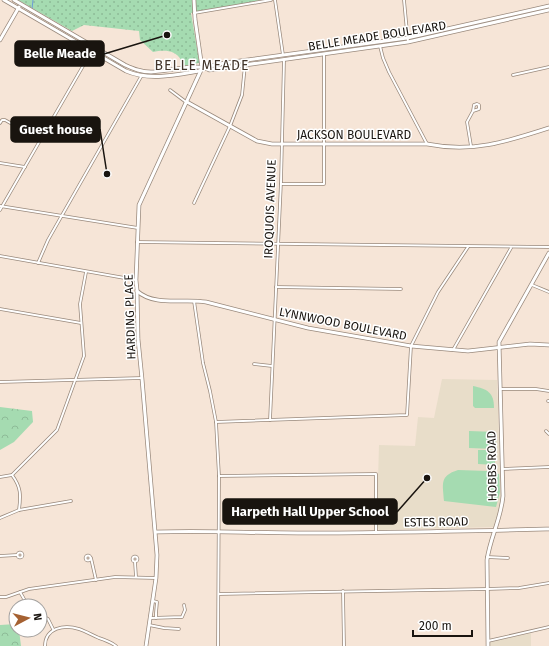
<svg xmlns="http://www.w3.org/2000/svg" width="549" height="646" font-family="'Fira Sans',sans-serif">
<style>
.education{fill:#e8ddc9}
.grass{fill:url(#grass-dots)}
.forest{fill:url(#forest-crowns)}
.pitch{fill:#a5dbb1}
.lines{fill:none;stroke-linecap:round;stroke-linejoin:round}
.stream{stroke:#6c9dd8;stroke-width:1}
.street-casing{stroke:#99897c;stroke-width:3.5}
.secondary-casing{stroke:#99897c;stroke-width:4.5}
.street{stroke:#fff;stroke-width:2}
.secondary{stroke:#fff;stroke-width:3}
.labels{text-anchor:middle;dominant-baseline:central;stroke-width:3;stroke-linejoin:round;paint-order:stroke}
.street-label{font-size:12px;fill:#19140f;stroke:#fff}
.quarter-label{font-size:14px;letter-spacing:1px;fill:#42352a;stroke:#fff}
.leader{fill:none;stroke:#19140f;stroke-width:1.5}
.callout-dot{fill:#19140f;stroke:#fff;stroke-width:1.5}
.callout{fill:#19140f;stroke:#19140f;stroke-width:1.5}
.callout-label{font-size:13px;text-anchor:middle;font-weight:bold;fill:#fff}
</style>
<defs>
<pattern id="grass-dots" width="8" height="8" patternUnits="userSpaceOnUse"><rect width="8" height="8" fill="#a5dbb1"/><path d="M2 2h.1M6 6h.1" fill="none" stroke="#8dbb97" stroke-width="1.8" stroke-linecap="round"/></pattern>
<pattern id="forest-crowns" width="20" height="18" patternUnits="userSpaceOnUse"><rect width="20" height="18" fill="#a5dbb1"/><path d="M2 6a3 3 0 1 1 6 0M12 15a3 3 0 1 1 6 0" fill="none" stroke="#8dbb97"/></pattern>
</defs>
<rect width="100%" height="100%" fill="#f6e5d7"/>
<g class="education">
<polygon points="442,379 497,380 501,496 500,509 494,527 379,530 377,525 377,516 379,445 415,446 418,417 434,418"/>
<polygon points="531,633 531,646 490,646 490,642"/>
</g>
<path class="grass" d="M 18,0 L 261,0 L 212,11 L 191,13 L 199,60 L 199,63 L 184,66 C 182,64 182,62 181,60 C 175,49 163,50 153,52 L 140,40 L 139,31 L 84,25 L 72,31 Z"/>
<g class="forest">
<polygon points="0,407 32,411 33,422 14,442 0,450"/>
<polygon points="16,624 16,630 19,630 21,646 0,646 0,625"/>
</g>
<g class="pitch">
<path d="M 473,386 C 487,389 494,392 494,408 L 475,408 L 473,406 Z"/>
<polygon points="469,431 496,432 495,449 469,448"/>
<polygon points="478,450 495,450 495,465 478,464"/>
<path d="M 458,470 L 488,471 L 499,474 L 500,492 L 496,507 L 444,501 C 443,484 439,476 458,470 Z"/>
</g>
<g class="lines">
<polyline class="stream" points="32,9 33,0"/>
<defs>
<g id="street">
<polyline points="275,0 283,55"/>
<polyline points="404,0 408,42"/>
<polyline points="194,13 271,0"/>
<polyline points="380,46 383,58 389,72 427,144"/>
<polyline points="513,75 549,67"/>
<polyline points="170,90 186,102"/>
<polyline points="0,123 2,120 5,120 40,140"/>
<polyline points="471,146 467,122 473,111 474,105 477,104 479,105 479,109 473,111"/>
<polyline points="0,163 25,167"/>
<polyline points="281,184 324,184 324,55"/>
<polyline points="194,203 230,126 242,95 245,65"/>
<polyline points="0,206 138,228"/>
<polyline points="0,210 94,47"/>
<polyline points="137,242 549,247"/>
<polyline points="0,256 136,280"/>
<polyline points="38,263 48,240 61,217 142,75"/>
<polyline points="532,285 549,292"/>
<polyline points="276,287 401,289"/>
<polyline points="194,301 203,363 210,391 216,422 219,476 218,646"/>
<polyline points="0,309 81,323"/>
<polyline points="453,350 511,248"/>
<polyline points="254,364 272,366"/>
<polyline points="0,382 142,378"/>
<polyline points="500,389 536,389 549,391"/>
<polyline points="548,401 549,401"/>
<polyline points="270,420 281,182 284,60"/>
<polyline points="216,422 407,415 411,346 438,292 468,247"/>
<polyline points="546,431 549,434"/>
<polyline points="502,469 549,467"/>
<path d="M 12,475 C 21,487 21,495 19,510"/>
<polyline points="219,476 376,474 376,532"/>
<polyline points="0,477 12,475 57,430 84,356 80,304 86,272"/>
<polyline points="0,518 19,510 71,501"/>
<circle cx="20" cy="555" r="2.5"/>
<circle cx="88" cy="558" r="2.5"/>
<polyline points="0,556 17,555"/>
<circle cx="135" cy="559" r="2.5"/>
<polyline points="487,557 508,558"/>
<polyline points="91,558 96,580"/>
<polyline points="135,562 136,577"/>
<polyline points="343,591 344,646"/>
<polyline points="20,592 28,606"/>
<polyline points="219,594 487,589 519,588 549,583"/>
<polyline points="0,597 6,597 29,589 115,577 156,578"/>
<polyline points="153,601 157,602 156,613 156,618"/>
<polyline points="40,614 48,619 53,629"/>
<polyline points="151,618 182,617 185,610 184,605"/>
<polyline points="149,625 164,628 179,629"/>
<polyline points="488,641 549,627"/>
<path d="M 45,646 C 45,628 64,624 79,629 C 85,631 92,635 99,638 C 105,640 111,642 116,646"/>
</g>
<g id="secondary">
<path d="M 4,0 L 126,71 C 149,81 175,75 199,71 L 201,70"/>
<path d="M 14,0 L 125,65 C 134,69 141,72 151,72 C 164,72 201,62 209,70 L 408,42 L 549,10"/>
<polyline points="0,40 19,7"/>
<polyline points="207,68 209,66 225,63 407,38 549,6"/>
<path d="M 187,102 L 257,141 L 272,144 L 427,144 C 472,153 506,142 549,128"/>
<path d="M 137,291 C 155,307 184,298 206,302 L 308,328 L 411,346 L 468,351 L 530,344 L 549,345"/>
<path d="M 156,532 C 203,530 251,533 298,533 C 382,533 465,531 549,529"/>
<polyline points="146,646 156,578 157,555 142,379 138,339 137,290 136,280 139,205 202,68 195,19 194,0"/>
<path d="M 488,646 L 487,560 C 490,538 501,519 503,496 L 499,342 L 549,253"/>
</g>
</defs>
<use href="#street" class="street-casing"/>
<use href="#secondary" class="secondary-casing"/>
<use href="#street" class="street"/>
<use href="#secondary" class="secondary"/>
</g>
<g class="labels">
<g class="street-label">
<text transform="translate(377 36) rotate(-9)">BELLE MEADE BOULEVARD</text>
<text x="354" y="135">JACKSON BOULEVARD</text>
<text transform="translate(270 209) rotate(-88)">IROQUOIS AVENUE</text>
<text transform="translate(130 317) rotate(-92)">HARDING PLACE</text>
<text transform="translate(343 324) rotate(11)">LYNNWOOD BOULEVARD</text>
<text transform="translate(492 466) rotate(-91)">HOBBS ROAD</text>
<text transform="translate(436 522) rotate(-1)">ESTES ROAD</text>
</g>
<g class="quarter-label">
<text x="202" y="65">BELLE MEADE</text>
</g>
</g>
<path class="leader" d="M167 35L104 54M107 174L100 129M427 478L397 512"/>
<g class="callout-dot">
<circle cx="167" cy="35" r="4"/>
<circle cx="107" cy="174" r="4"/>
<circle cx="427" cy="478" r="4"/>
</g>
<g class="callout">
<rect x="15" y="41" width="89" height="25" rx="4"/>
<rect x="11" y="117" width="89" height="25" rx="4"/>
<rect x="223" y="499" width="174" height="25" rx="4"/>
</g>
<g class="callout-label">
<text x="60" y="58">Belle Meade</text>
<text x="56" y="134">Guest house</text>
<text x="310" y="516">Harpeth Hall Upper School</text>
</g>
<g transform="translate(28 618) rotate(83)"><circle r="19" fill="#ffffff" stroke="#a3a19f"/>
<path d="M0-3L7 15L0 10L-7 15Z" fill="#a56132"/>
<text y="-6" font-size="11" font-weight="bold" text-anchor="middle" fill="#19140f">N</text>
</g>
<path d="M413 630v6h59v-6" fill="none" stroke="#19140f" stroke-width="2"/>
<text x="419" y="630" font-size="12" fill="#19140f" stroke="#ffffff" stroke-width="3" paint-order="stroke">200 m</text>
</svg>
